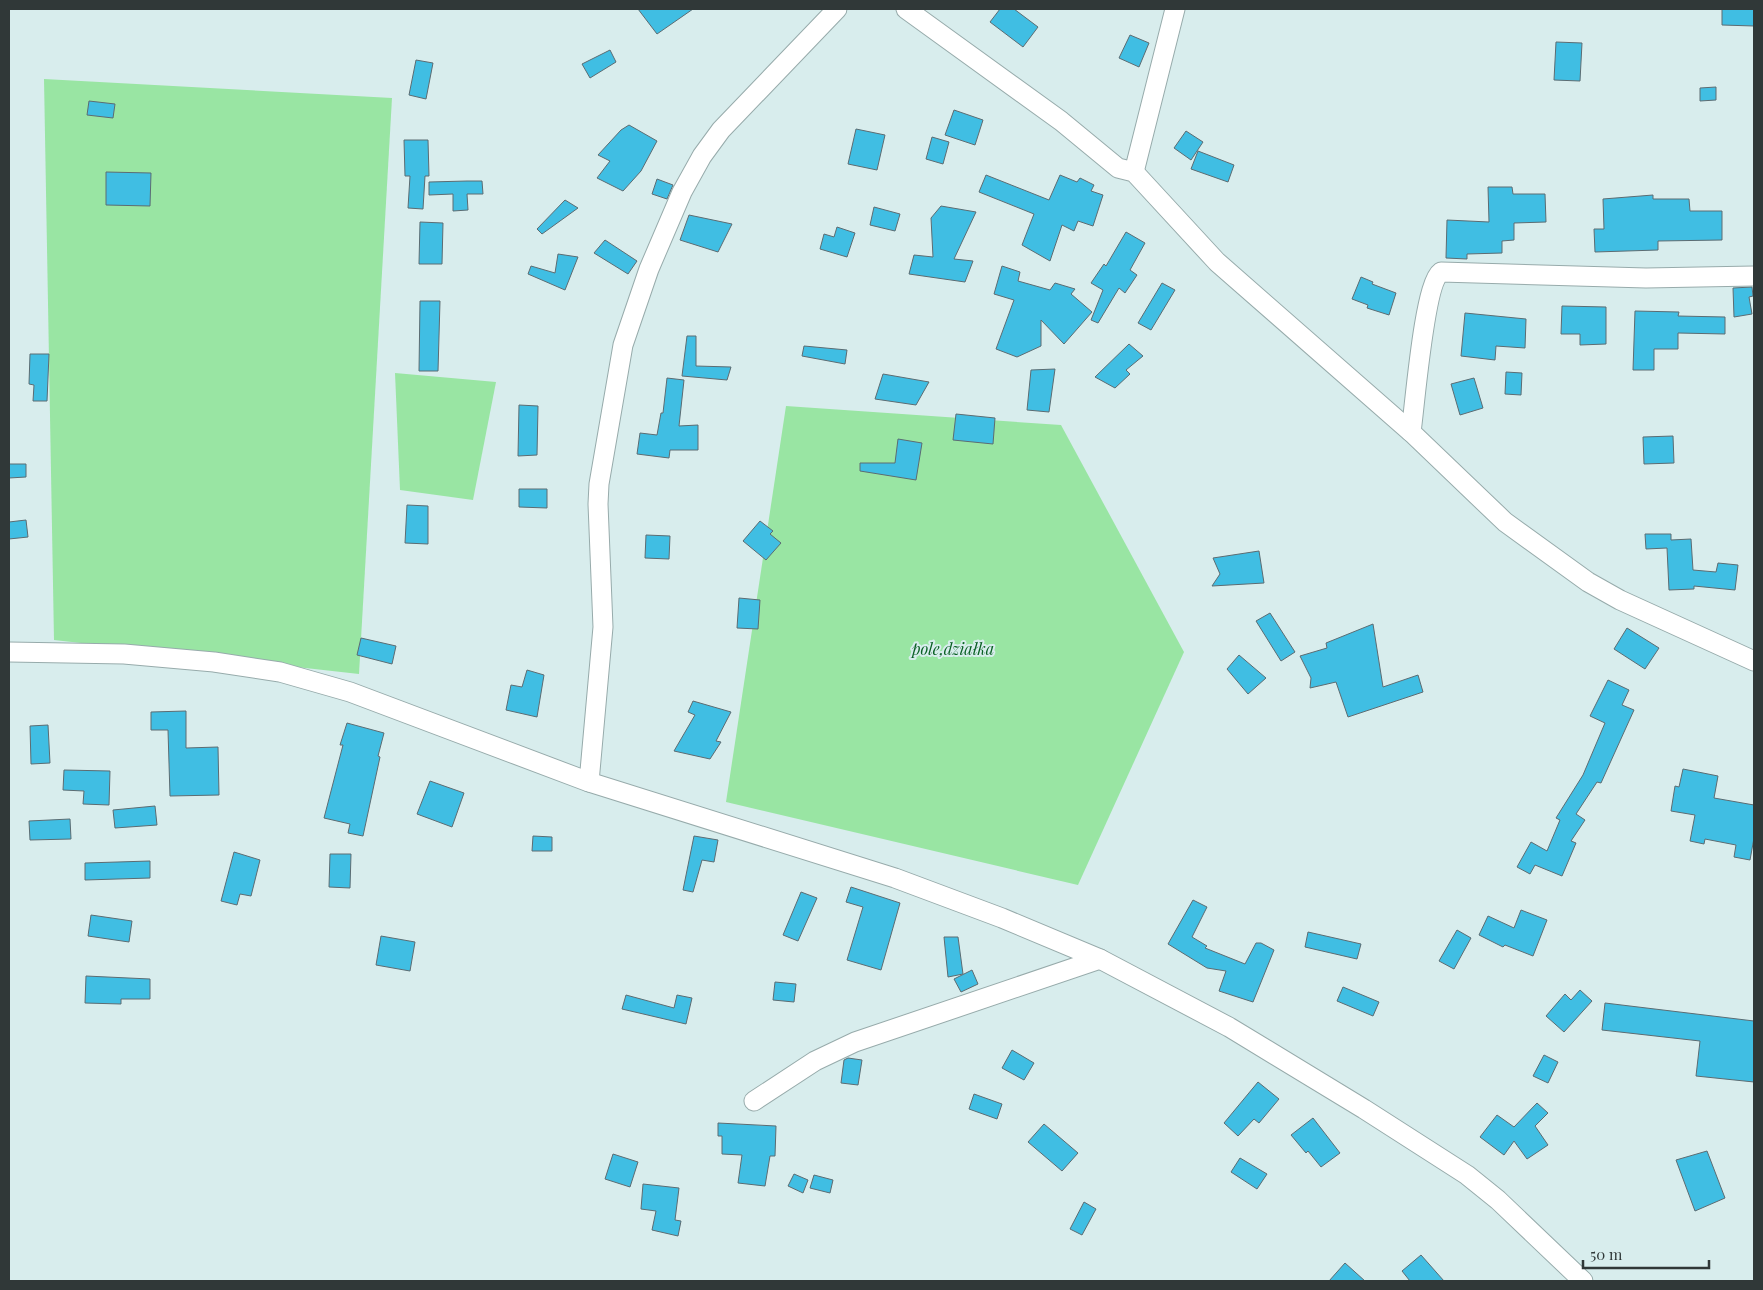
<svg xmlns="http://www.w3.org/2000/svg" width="1763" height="1290" font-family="'Playfair Display',serif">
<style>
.green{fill:#99e5a3}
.building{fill:#40bee3;stroke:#5c6c72}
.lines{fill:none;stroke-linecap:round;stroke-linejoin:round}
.minor-casing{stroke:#97abab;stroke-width:21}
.minor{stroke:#fff;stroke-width:19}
.labels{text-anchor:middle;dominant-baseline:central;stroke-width:4;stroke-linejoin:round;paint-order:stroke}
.park-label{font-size:16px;font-style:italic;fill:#0a6024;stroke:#d8eded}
</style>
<rect width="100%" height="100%" fill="#d8eded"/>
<g class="green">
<polygon points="44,79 392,98 359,674 54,640"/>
<polygon points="395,373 496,382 473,500 400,490"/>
<polygon points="786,406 1061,425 1184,652 1078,885 726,802"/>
</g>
<g class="building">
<polygon points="638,9 693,9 657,34"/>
<polygon points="1000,9 1014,9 1038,27 1023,47 990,22"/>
<polygon points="1722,9 1754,9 1754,26 1722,25"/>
<polygon points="1130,35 1149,43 1139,67 1119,58"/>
<polygon points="1556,42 1582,43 1580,81 1554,80"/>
<polygon points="610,50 616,62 590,78 582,64"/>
<polygon points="416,60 433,63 426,99 409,95"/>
<polygon points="1716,87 1716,100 1700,101 1700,88"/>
<polygon points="89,101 115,104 113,118 87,115"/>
<polygon points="954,110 983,120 975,145 945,135"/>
<polygon points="629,125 657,141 641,171 623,191 597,178 610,161 598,155 621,130"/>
<polygon points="856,129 885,135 877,170 848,164"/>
<polygon points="1186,131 1203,142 1191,160 1174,148"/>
<polygon points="932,137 949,142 943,164 926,159"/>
<polygon points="404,140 428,140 429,176 425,176 423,209 408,208 410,176 405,176"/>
<polygon points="1198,151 1234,165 1228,182 1191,169"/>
<polygon points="106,172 151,173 150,206 106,205"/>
<polygon points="986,175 1049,200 1060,175 1077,182 1080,178 1094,185 1091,191 1103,195 1093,226 1078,221 1074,231 1062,225 1050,261 1022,245 1034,214 979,192"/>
<polygon points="657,179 673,185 667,199 652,194"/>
<polygon points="467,181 482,181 483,194 467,194 468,210 453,211 453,194 429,195 429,182"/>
<polygon points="1488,187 1512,187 1513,194 1545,194 1546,222 1514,223 1514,240 1502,241 1502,253 1467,254 1467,259 1446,258 1447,220 1489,222"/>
<polygon points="1653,195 1653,199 1689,199 1690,211 1722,211 1722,240 1658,241 1658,250 1595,252 1594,229 1604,229 1603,199"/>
<polygon points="565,200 578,208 542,234 537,229"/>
<polygon points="941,206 976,212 954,259 973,261 965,282 909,274 914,255 933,257 931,218"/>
<polygon points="874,207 900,214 895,231 870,225"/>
<polygon points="689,215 732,224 718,252 680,240"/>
<polygon points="420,222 443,223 442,264 419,264"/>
<polygon points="837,227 855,233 847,257 820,249 824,234 834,237"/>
<polygon points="1126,232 1145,243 1130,270 1137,275 1125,293 1119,288 1098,323 1091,320 1103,290 1091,283 1104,264 1106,266"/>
<polygon points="605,240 637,261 628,274 594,253"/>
<polygon points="558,254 578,257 565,290 528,274 531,266 555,273"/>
<polygon points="1002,266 1020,272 1018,281 1050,290 1055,283 1075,289 1071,294 1092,312 1064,344 1041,320 1041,346 1017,357 996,349 1014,300 994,294"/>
<polygon points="1361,277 1373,282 1372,284 1396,293 1389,315 1367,308 1368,305 1352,299"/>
<polygon points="1162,283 1175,290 1151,330 1138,323"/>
<polygon points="1752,287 1753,296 1749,297 1752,314 1734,317 1733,288"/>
<polygon points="420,301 440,301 438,371 419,371"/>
<polygon points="1562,306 1606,307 1606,344 1580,345 1580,334 1561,334"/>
<polygon points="1635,311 1679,312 1678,316 1725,317 1725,334 1678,333 1678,349 1654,349 1654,370 1633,370"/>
<polygon points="1465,313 1526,319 1525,348 1496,346 1495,360 1461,356"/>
<polygon points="687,336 696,336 696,366 731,367 727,380 682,376"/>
<polygon points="1129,344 1143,356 1126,370 1130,374 1115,388 1095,377"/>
<polygon points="804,346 847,350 845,364 802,356"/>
<polygon points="30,354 49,354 47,401 33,401 34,385 29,384"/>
<polygon points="1055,369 1049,412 1027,410 1031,370"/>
<polygon points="1506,372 1522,373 1521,395 1505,394"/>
<polygon points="883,374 929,382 916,405 875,399"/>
<polygon points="667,378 684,380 679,426 698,425 698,450 670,450 669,458 637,454 640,433 657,435 661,413 663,413"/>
<polygon points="1474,378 1483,408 1460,415 1451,384"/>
<polygon points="519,405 538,406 537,455 518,456"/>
<polygon points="956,414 995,418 993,444 953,440"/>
<polygon points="1673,436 1674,463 1644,464 1643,437"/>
<polygon points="898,439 922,443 916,480 860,471 860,463 895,463"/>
<polygon points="9,464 26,464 26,477 9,478"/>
<polygon points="519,489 547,489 547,508 519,507"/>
<polygon points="407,505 428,506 428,544 405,543"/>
<polygon points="26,520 28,537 9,539 9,522"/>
<polygon points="760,521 773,531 770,534 781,543 766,560 743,541"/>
<polygon points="1645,534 1671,534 1671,540 1691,539 1693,570 1716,572 1718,563 1738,565 1735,590 1694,586 1694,589 1669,590 1667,548 1646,549"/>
<polygon points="646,535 670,536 669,559 645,558"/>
<polygon points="1259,551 1264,583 1212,586 1220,574 1213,558"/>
<polygon points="739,598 760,600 758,629 737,628"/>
<polygon points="1270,613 1295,652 1281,661 1256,621"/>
<polygon points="1373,624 1383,687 1418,675 1423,692 1348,717 1336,682 1310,688 1311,678 1300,656 1327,648 1326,643"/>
<polygon points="1627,628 1659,648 1645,669 1614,649"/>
<polygon points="361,638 396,646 392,664 357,655"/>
<polygon points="1239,655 1266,678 1248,694 1227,669"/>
<polygon points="527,670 544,675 537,717 506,710 511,685 522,687"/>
<polygon points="1608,680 1629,690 1622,705 1634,710 1601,783 1597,782 1576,814 1585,820 1571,841 1576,843 1562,876 1535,865 1530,874 1517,867 1531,842 1547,851 1560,820 1556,818 1583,775 1605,723 1590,716"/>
<polygon points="693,701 731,712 716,741 721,742 710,759 674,751 695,715 688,712"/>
<polygon points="186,711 186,748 218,747 219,795 170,796 168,730 151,730 151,712"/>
<polygon points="347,723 384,733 378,756 380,757 363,836 348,833 350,824 324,818 343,745 340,745"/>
<polygon points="48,725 50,763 31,764 30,726"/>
<polygon points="1683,769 1718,776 1714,798 1754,805 1754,838 1750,860 1734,857 1736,845 1705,839 1704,844 1690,841 1695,815 1671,811 1675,786 1679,787"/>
<polygon points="64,770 110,771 109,805 83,804 84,791 63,790"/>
<polygon points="430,781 464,793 452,827 417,814"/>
<polygon points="155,806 157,825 115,828 113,810"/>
<polygon points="70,819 71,839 30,840 29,821"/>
<polygon points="533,836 552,837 552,851 532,851"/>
<polygon points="694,836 718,840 714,862 702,860 693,892 683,890"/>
<polygon points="234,852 260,860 251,896 240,894 237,905 221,901"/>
<polygon points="330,854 351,854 350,888 329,887"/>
<polygon points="150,861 150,878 85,880 85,863"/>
<polygon points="851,887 900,903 881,970 847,960 863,907 846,902"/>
<polygon points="801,892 817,898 798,941 783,935"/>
<polygon points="1193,900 1207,907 1192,937 1207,946 1205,948 1245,964 1256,943 1261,943 1274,950 1253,1002 1219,991 1226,971 1207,968 1168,944"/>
<polygon points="1521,910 1547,920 1533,956 1505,945 1503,947 1479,935 1488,916 1514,928"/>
<polygon points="91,915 132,921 129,942 88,936"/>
<polygon points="1457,930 1471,938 1454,969 1439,961"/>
<polygon points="1308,932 1361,944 1357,959 1305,947"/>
<polygon points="381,936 415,942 410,971 376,965"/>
<polygon points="944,937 958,937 963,974 948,977"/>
<polygon points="972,970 978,984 961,992 954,979"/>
<polygon points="86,976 150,979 150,999 121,999 121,1004 85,1003"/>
<polygon points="775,982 796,984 794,1002 773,1000"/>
<polygon points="1343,987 1379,1002 1373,1016 1337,1001"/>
<polygon points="1580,990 1592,1001 1564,1032 1546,1016 1565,994 1571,1000"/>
<polygon points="626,995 674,1008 677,995 692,998 686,1024 622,1009"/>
<polygon points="1605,1003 1754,1021 1754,1082 1696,1076 1700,1041 1602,1030"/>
<polygon points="1012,1050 1034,1063 1024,1080 1002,1068"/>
<polygon points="1544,1055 1558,1062 1548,1083 1533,1076"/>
<polygon points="848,1058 862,1060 858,1085 841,1083 844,1060"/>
<polygon points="1258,1082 1279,1099 1259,1123 1254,1119 1238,1136 1224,1123"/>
<polygon points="974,1094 1002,1104 997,1119 969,1109"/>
<polygon points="1537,1103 1548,1113 1535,1126 1548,1145 1527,1159 1514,1141 1504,1155 1480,1137 1497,1115 1514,1127"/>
<polygon points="1313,1118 1340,1153 1321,1167 1308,1151 1306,1153 1291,1135"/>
<polygon points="718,1123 776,1126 775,1156 770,1156 765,1186 738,1183 742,1155 722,1154 722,1136 718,1136"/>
<polygon points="1044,1124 1078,1153 1062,1171 1028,1142"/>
<polygon points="1707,1151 1725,1198 1695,1211 1676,1160"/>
<polygon points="613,1154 638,1162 630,1187 605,1179"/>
<polygon points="1240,1158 1267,1174 1257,1189 1231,1172"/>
<polygon points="794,1174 808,1180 803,1193 788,1186"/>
<polygon points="814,1175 833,1180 830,1193 810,1188"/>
<polygon points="643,1184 679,1188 675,1220 681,1221 678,1236 652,1230 656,1211 641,1209"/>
<polygon points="1084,1202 1096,1209 1082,1235 1070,1229"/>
<polygon points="1421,1255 1444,1281 1410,1281 1402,1271"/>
<polygon points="1345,1263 1365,1281 1329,1281"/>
</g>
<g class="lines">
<defs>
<g id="minor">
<polyline points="906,9 1061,121 1118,168 1134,172 1217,262 1411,432 1505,522 1588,582 1620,600 1754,661"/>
<polyline points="1134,172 1175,9"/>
<path d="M 1411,432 C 1415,405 1424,284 1441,272 L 1646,278 L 1754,276"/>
<polyline points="9,652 124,654 214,662 280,672 350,692 589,782 895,878 1002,918 1100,959 1229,1027 1364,1109 1467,1175 1498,1200 1583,1281"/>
<polyline points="589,782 603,627 598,504 599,484 623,345 649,269 682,192 702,156 721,130 837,9"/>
<polyline points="754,1101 815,1061 855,1042 1100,959"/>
</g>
</defs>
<use href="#minor" class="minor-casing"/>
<use href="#minor" class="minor"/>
</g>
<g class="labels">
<g class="park-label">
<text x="953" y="648">pole,działka</text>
</g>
</g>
<rect width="1763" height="1290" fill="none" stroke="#303838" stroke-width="20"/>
<path d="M1583 1260v8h126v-8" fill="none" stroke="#303838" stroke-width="2.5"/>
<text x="1590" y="1260" font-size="15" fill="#303838" stroke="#d8eded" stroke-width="4" paint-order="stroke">50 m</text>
</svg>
